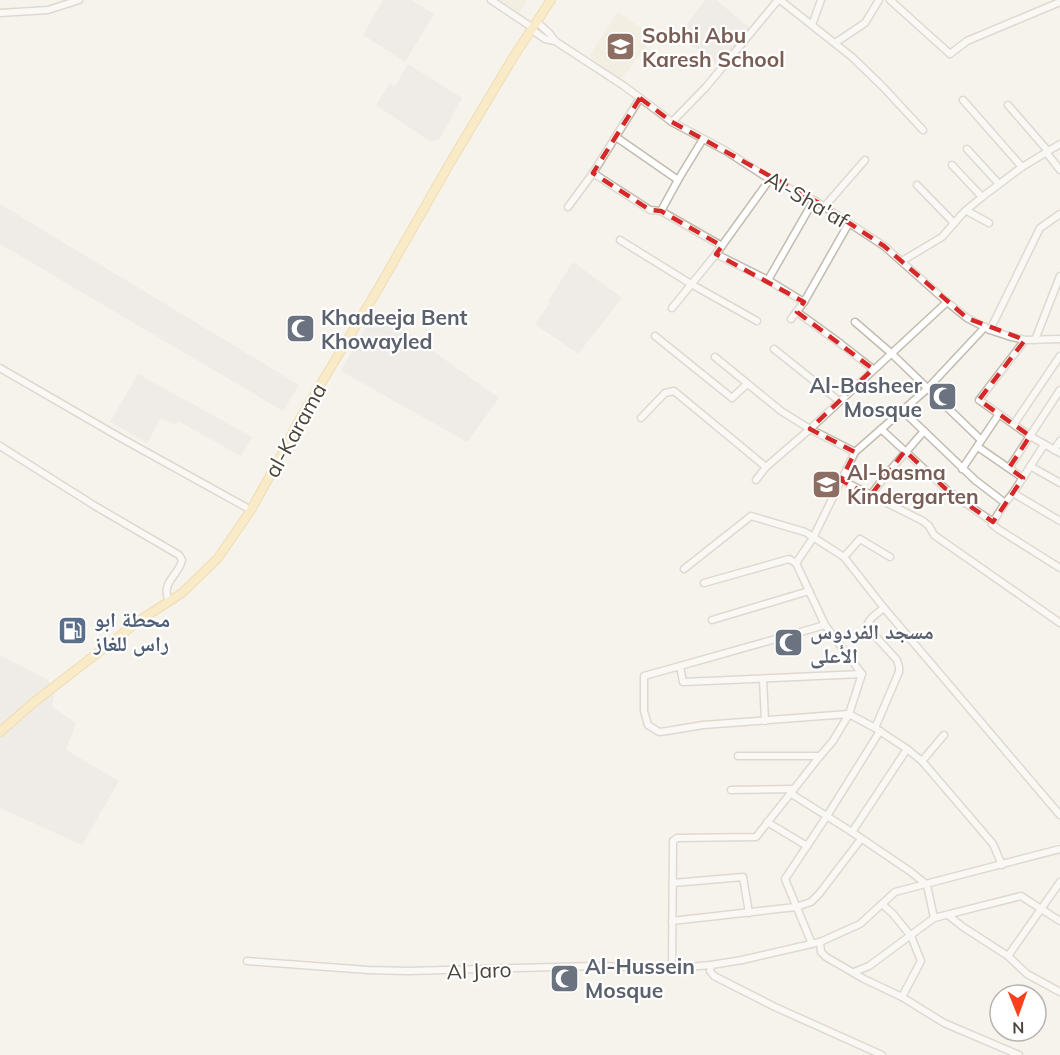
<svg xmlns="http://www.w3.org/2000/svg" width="1060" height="1055" font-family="Mulish,'Noto Naskh Arabic',sans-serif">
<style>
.industrial{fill:#e6e2dd}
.education{fill:#efe8d6}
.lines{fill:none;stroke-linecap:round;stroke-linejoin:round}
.minor-casing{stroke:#c2bbae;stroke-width:9}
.major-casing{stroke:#e6c16a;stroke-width:10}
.minor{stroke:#fff;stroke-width:6}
.major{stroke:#ffe39c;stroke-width:8}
.marked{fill:none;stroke:#d62828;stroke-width:4.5;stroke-dasharray:12 8;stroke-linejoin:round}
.labels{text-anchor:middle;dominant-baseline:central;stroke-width:4.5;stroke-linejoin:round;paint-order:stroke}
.education-label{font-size:21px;font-weight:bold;fill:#785e54;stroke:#fff;text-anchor:start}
.street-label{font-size:21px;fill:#4b4439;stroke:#fff}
.worship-label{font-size:21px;font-weight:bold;fill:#5b616d;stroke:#fff;text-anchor:start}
.service-label{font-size:21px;font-weight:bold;fill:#4e5e75;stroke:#fff;text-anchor:start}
</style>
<rect width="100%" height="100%" fill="#f6f3ec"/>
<g class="industrial">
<polygon points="383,0 412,0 434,14 405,62 363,35"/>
<polygon points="705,0 716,0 750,28 718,67 679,35"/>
<polygon points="408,64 462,98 439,140 430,141 376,105 390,83 395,86"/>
<polygon points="0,204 299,385 283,411 0,244"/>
<polygon points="573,262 622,298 578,354 535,324 550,303 548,301"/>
<polygon points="375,310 499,398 467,442 341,371"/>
<polygon points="138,374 252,437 241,456 178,421 175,425 161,418 147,443 110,422"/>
<polygon points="0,655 48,680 54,693 52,707 76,723 66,750 119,781 82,845 0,808"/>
</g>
<g class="education">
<polygon points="500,0 528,0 519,13"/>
<polygon points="618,12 654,37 621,79 589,56"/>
</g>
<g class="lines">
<defs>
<g id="minor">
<polyline points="491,0 533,28"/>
<polyline points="780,0 852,57 882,86 923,130"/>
<polyline points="890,0 950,54 967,41 1060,2"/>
<polyline points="0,13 48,10 79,0"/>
<polyline points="812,25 821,0"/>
<polyline points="532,30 545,39 555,41 550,34 537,22"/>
<polyline points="555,41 624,86 672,122 726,151 766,177 817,202 884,246 947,302 967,318 990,330 1008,336 1025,340 1060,339"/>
<polyline points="835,43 865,23 879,0"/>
<polyline points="963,100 1022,167"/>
<polyline points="1008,105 1048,151"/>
<polyline points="672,122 706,87 778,0"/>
<polyline points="616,137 678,180"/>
<polyline points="967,149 999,184"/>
<polyline points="1046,152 1060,170"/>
<polyline points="952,165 982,197"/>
<polyline points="593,173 640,98"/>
<polyline points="917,185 954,223"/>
<polyline points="825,206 865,160"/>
<polyline points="568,207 593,173 650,210 661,211 722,246"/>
<polyline points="661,211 678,180 703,139"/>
<polyline points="967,211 989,223"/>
<polyline points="620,240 691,284 757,321"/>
<polyline points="716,254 768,280 804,302"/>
<polyline points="902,261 942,237 964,212 982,197 1022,167 1060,144"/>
<polyline points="768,280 814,200"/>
<polyline points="672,308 716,254 770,179"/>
<polyline points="797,312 841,344 873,369"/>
<polyline points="791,319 804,302 849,223"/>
<polyline points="855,322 891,353 981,440"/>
<polyline points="990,330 1040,228 1060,214"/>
<polyline points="655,336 732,398 747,384"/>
<polyline points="1025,340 979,400 1030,436 1060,453"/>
<polyline points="1035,340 1060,276"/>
<polyline points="774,349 839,401"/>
<polyline points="715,357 781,411 810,429 855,452"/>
<polyline points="0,368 121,438 251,510"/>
<polyline points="903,411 975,480 1005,503 1013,493 1060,521"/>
<polyline points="641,418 665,393 674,391 766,467"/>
<polyline points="1014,424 1060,356"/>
<polyline points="881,429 948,491 993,522 992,524 998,529 1060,568"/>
<path d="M 0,446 L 95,506 L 179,555 L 182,560 C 179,576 160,582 169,601"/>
<polyline points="978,447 1023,478"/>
<polyline points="1054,450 1060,441"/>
<polyline points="1030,466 1060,483"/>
<polyline points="1009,468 1060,390"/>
<polyline points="962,469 999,414"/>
<polyline points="756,480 766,467 810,429 947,302"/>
<polyline points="841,480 923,521 929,526 934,535 1060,623"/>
<polyline points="1013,493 1044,445"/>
<polyline points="870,496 886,475 924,431"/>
<polyline points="993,522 1005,503"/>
<polyline points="844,557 860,539 890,557"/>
<polyline points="796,563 813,538 855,452 927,389 985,327"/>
<polyline points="684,569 751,516 805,532 844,557 884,608 1060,815"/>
<polyline points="712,620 809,591"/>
<polyline points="825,625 680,666 683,682 862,674"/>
<polyline points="680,666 644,676 644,711 648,725 659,732 667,731 703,725 849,714 875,728 907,749 922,761 993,844 1002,865"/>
<polyline points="763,679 765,721"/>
<path d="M 875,728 L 899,672 L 899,667 L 897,660 L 867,627 C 868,618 878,613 884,608"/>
<polyline points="738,756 820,756"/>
<polyline points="922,761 944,735"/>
<polyline points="731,790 793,789"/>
<polyline points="790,793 852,832 911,872 927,885 934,918 1021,896 1060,921"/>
<polyline points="767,822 807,846"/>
<polyline points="852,832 907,749"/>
<polyline points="673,883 743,877 749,913"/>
<polyline points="882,904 893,914 911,936 921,961 902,997"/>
<polyline points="948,915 963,927 1008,956 1027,974 1060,992"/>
<polyline points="672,921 796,907 811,902 819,894 861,839"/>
<polyline points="820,942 821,952 826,957 864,979 902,997 944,1023 1019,1055"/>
<polyline points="812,944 785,879 827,816 880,731"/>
<polyline points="1008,956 1060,882"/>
<polyline points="247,961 368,970 408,971 595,966 676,968 711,965 742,960 820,942 860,924 895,892 1060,849"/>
<polyline points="711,965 710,971 714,976 775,1007 882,1055"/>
<polyline points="672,967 673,841 677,838 756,837 820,756 833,741 849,714 862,674 825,625 796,563 789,559 704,583"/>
<polyline points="854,972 869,966 934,918"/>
</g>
<polyline id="major" points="0,732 33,703 140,620 182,593 218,558 251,510 283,452 298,422 378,289 450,163 514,56 551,0"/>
</defs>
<use href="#minor" class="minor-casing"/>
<use href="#major" class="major-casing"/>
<use href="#minor" class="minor"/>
<use href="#major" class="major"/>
</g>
<path d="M0 0H1060V1055H0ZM 640,98 L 672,122 L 817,202 L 884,246 L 967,318 L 1025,340 L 979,400 L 1030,436 L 1009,468 L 1023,478 L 993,522 L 948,491 L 905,451 L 870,496 L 841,480 L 855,452 L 810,429 L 873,369 L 797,312 L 804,302 L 716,254 L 722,246 L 661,211 L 650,210 L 593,173 Z" fill="#f6f3ec" fill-opacity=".55" fill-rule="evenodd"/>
<path class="marked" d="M 640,98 L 672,122 L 817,202 L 884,246 L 967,318 L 1025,340 L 979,400 L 1030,436 L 1009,468 L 1023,478 L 993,522 L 948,491 L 905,451 L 870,496 L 841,480 L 855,452 L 810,429 L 873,369 L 797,312 L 804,302 L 716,254 L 722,246 L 661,211 L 650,210 L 593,173 Z"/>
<defs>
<symbol id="school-square" viewBox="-11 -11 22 22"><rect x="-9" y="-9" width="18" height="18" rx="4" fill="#8d6e63" stroke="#fff"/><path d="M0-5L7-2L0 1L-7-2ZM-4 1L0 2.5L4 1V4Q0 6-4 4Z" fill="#fff"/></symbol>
<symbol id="mosque-square" viewBox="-11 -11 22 22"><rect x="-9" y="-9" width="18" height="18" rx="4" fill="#6b7280" stroke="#fff"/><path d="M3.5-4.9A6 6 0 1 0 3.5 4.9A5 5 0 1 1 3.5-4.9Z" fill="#fff"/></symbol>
<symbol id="fuel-square" viewBox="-11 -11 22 22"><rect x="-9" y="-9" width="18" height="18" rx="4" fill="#5c6f8a" stroke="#fff"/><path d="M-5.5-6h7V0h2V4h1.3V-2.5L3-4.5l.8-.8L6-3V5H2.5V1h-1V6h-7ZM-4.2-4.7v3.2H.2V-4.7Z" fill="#fff"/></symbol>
</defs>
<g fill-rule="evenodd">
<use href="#school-square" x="604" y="30" width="33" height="33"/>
<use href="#mosque-square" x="284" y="312" width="33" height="33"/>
<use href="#mosque-square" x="926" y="380" width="33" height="33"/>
<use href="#school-square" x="810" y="468" width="33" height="33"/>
<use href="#fuel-square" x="56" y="614" width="33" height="33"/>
<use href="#mosque-square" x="772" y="626" width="33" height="33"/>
<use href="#mosque-square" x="548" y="962" width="33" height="33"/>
</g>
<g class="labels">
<g class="education-label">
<text x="642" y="35">Sobhi Abu<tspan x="642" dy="24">Karesh School</tspan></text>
<text x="847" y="472">Al-basma<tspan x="847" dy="24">Kindergarten</tspan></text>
</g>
<g class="street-label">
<text transform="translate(807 199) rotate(30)">Al-Sha'af</text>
<text transform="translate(295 430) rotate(-61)">al-Karama</text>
<text transform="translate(479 970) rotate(-2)">Al Jaro</text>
</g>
<g class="worship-label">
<text x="321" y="317">Khadeeja Bent<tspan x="321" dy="24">Khowayled</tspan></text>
<text x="922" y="385" text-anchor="end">Al-Basheer<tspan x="922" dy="24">Mosque</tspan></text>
<text x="810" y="631">مسجد الفردوس<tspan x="810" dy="24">الأعلى</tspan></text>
<text x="585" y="966">Al-Hussein<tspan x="585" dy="24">Mosque</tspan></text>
</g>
<g class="service-label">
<text x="94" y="619">محطة ابو<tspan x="94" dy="24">راس للغاز</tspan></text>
</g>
</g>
<g transform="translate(1018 1013) rotate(179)"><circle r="28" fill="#ffffff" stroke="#b7b4b0" stroke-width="1.5"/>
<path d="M0-4.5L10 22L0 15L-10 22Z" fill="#fc3f1d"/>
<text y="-9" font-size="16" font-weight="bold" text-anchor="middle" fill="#4b4439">N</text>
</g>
</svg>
